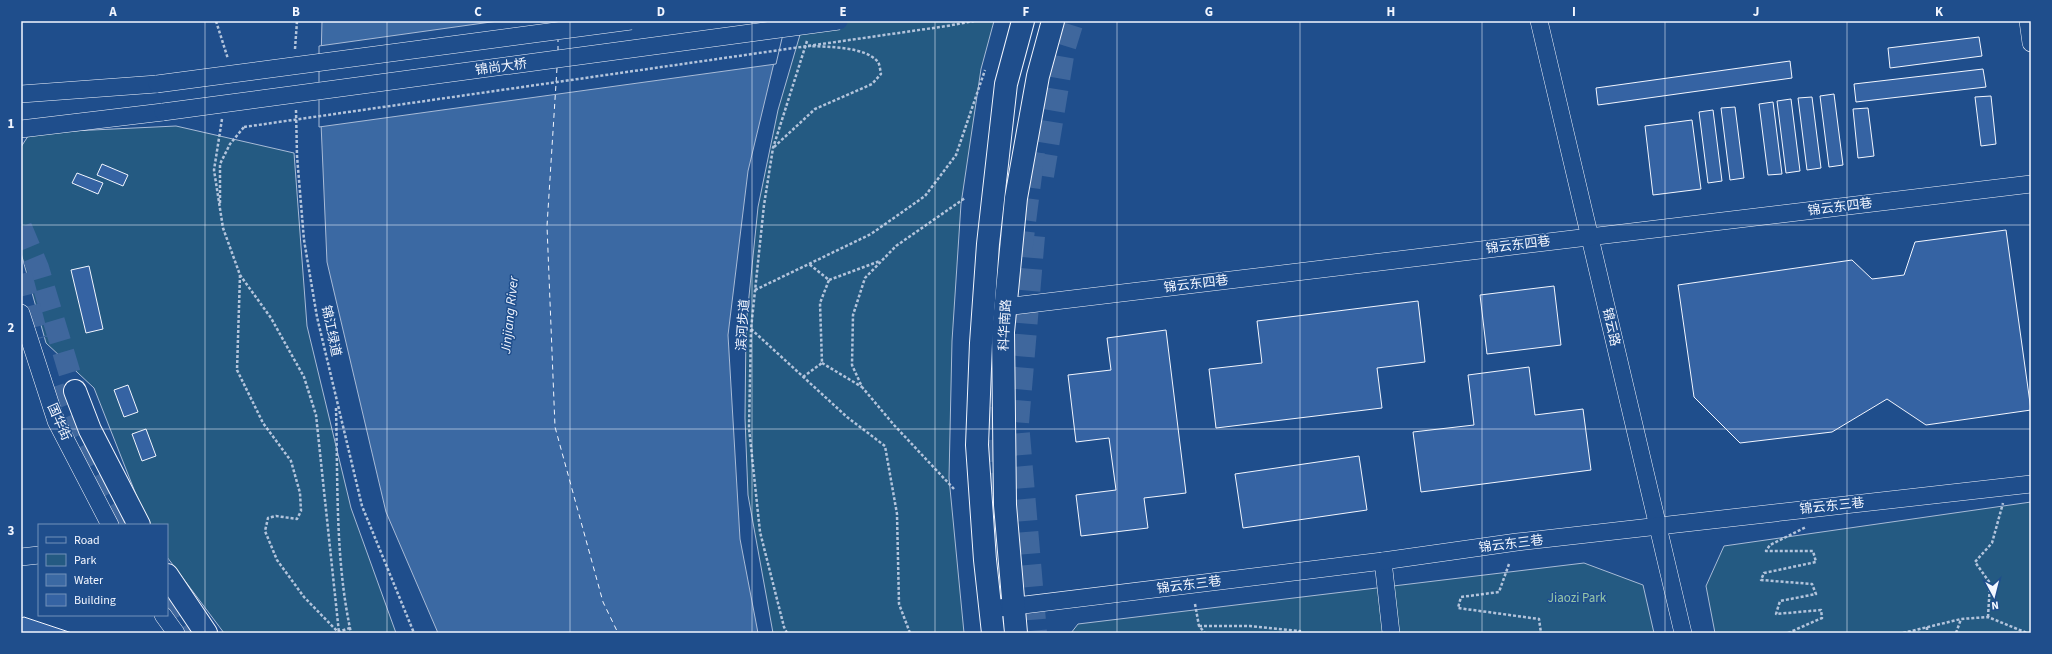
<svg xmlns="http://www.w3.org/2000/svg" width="2052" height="654" font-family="'Source Sans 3','Noto Sans SC',sans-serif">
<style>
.green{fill:#245a82;stroke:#a8bbd7}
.water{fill:#3b69a3;stroke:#a8bbd7}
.pier{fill:#1f4e8c;stroke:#a8bbd7}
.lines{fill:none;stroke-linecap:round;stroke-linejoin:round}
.ferry{stroke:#f2f6ff;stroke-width:1;stroke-dasharray:5 4;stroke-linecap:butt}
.building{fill:#3563a3;stroke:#f2f6ff}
.major-tunnel{stroke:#3f679d;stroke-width:22;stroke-dasharray:22 11;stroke-linecap:butt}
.highway-tunnel{stroke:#3f679d;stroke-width:22;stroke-dasharray:22 11;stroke-linecap:butt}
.minor-casing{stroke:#f2f6ff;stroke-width:18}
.major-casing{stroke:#f2f6ff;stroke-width:24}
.path{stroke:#b3c4dc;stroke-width:2.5;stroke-dasharray:3 2;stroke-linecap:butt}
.minor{stroke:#1f4e8c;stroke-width:17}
.major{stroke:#1f4e8c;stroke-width:22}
.minor-bridge-casing{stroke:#f2f6ff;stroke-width:18;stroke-linecap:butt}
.path-bridge{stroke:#b3c4dc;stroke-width:2.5;stroke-dasharray:3 2;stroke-linecap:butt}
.minor-bridge{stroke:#1f4e8c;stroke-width:17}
.grid{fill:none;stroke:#f2f6ff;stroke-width:1;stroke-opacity:0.55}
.labels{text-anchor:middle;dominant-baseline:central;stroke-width:3;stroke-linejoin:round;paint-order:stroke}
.street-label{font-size:13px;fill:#f2f6ff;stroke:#1f4e8c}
.park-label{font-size:13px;fill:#97c8a6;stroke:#1f4e8c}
.water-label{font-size:14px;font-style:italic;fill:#f2f6ff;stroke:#1f4e8c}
.neatline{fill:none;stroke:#f2f6ff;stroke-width:1.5}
.grid-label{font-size:13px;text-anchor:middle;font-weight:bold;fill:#f2f6ff}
</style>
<rect width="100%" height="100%" fill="#1f4e8c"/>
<g class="green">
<polygon points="804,21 994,21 981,69 961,204 952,341 949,478 964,633 773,633 748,495 745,418 746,326 758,207 778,110"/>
<polygon points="176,126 294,153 307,326 351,508 396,633 224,633 167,557 167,525 148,525 94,388 46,343 21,253 21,147 30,133"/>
<polygon points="2031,502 2031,633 1715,633 1706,586 1724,546"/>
<polygon points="1584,563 1643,585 1654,633 1071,633 1078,624"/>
</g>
<polygon class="water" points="322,21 784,21 748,171 728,335 740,539 758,633 438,633 386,512 327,262 320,100"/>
<polygon class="pier" points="498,21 786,21 776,64 319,127 319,46"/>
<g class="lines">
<g class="ferry">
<polyline points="558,51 558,40"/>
<polyline points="557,68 547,226 555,427 603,602 618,633"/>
</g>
</g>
<g class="building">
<polygon points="1979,37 1982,56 1890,68 1888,48"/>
<polygon points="1790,61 1792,78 1598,105 1596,88"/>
<polygon points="1983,69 1986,87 1856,102 1854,84"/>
<polygon points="1834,94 1843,165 1829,167 1820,96"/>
<polygon points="1991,96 1996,144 1981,146 1975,97"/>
<polygon points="1812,97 1821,168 1807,170 1798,98"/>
<polygon points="1791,99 1800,171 1786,173 1777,101"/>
<polygon points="1773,102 1782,174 1768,175 1759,104"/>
<polygon points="1735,107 1744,178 1730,180 1721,108"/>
<polygon points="1868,108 1874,156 1858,158 1853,109"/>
<polygon points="1713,110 1722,181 1708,183 1699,112"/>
<polygon points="1692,120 1701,189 1653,195 1645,126"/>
<polygon points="102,164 128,175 123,186 97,175"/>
<polygon points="77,173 103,183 98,194 72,183"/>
<polygon points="2006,230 2031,410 1926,425 1887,399 1832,432 1740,443 1694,397 1678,285 1852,260 1872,279 1904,275 1915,242"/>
<polygon points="89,266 103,329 86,333 71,270"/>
<polygon points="1554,286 1561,345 1487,354 1480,295"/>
<polygon points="1418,301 1425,362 1377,368 1382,408 1216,428 1209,369 1262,363 1257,321"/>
<polygon points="1166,330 1186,493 1144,498 1148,528 1081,536 1076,495 1116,490 1109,438 1076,442 1068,375 1111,370 1107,338"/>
<polygon points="1529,367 1535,415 1583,409 1591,470 1421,492 1413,432 1474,425 1468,375"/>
<polygon points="128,385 138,412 124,417 114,390"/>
<polygon points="146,429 156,456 142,461 132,434"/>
<polygon points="1359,456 1367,510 1243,528 1235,474"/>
<polygon points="24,617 72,633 21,633 21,618"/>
</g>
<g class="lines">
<g class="major-tunnel">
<polyline points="21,227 38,268 75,391"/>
<polyline points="21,274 38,339"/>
<path d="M 53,387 C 69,436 97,481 123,525"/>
<polyline points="167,598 188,633"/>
</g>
<g class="highway-tunnel">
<polyline points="1043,176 1064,50 1073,21"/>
<polyline points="1034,236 1018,423 1036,633"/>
<polyline points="1021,253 1034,152"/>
<polyline points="987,407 991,494"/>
</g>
<defs>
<g id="minor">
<polyline points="1539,21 1683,633"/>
<polyline points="2028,21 2031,43"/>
<polyline points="21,94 157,84"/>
<polyline points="21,129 163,112"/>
<polyline points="1005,307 2031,184"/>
<polyline points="21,313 56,421 110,525"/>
<polyline points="21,557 39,555"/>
<polyline points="1383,561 1391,633"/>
<polyline points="991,609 1383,561 1517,542 2031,484"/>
<polyline points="163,615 176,633"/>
</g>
<g id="major">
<polyline points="75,391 90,430 139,525"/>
<polyline points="167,575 206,633"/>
<polyline points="993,633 985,560 977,445 981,343 988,244 1006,84 1023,21"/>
<polyline points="1016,633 1005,505 1003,332 1016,198 1038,76 1053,21"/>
</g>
</defs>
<use href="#minor" class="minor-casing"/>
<use href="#major" class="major-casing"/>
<g class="path">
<polyline points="216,21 228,59"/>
<polyline points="947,26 974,21"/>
<polyline points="295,49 297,21"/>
<polyline points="296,110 297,156 304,240 317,317 362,506 414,633"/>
<polyline points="222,119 214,170 223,228 240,275 271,318 304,377 316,415 339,633"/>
<path d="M 774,147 L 815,109 L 872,84 L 881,74 C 880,70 880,65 878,62 C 865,46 827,47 808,46"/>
<polyline points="220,203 220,164 230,144 244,127"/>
<polyline points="240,275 237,370 263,423 291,461 300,493 301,511 297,519 276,516 268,518 265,531 277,560 304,597 338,632 350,628"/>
<polyline points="829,280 880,261"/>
<polyline points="755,290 871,234 925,196 956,155 985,70"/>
<polyline points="751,329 847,417 885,446 897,514 899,604 910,633"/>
<polyline points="822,363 862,387"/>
<polyline points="803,377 822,363 820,303 829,280 809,264"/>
<path d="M 336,408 C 338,482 335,560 351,633"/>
<polyline points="954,489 894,425 862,387 852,365 853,315 865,278 896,246 965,198"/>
<polyline points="1509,564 1499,592 1461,597 1458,608 1539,619 1541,633"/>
<polyline points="1195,604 1199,626 1205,633"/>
<polyline points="1988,617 1990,583 1975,562 1992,543 2003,503"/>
<polyline points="1199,626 1250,626 1300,631 1297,633"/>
<polyline points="1927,627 1927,633"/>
<polyline points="787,633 784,627 760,532 749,428 751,329 764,205 773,148 807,41"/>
<polyline points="1788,633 1822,618 1821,610 1776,614 1780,601 1816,594 1812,584 1761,580 1764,573 1816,562 1813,551 1766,551 1770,545 1806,527"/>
<polyline points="1903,633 1961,619 1988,617 2027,633"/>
<polyline points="1956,633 1961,619"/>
</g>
<use href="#minor" class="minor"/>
<use href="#major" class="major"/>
<defs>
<g id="minor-bridge">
<polyline points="157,84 631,21"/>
<polyline points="163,112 839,21"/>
</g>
</defs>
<use href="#minor-bridge" class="minor-bridge-casing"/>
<polyline class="path-bridge" points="244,127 947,26"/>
<use href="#minor-bridge" class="minor-bridge"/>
</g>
<path class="grid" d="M 205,21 L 205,633M 387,21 L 387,633M 570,21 L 570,633M 752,21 L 752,633M 935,21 L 935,633M 1117,21 L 1117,633M 1300,21 L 1300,633M 1482,21 L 1482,633M 1665,21 L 1665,633M 1847,21 L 1847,633M 21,225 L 2031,225M 21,429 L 2031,429"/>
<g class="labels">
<g class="street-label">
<text transform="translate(501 67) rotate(-8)">锦尚大桥</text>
<text transform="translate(1840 207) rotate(-7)">锦云东四巷</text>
<text transform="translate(1518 245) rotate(-7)">锦云东四巷</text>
<text transform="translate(1196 284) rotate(-7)">锦云东四巷</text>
<text transform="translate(743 325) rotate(-86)">滨河步道</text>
<text transform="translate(1005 325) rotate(-87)">科华南路</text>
<text transform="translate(1611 327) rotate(77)">锦云路</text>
<text transform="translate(331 331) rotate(78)">锦江绿道</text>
<text transform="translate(59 422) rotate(66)">国华街</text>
<text transform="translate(1832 506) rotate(-6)">锦云东三巷</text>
<text transform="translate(1511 544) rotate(-7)">锦云东三巷</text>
<text transform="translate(1189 585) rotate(-7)">锦云东三巷</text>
</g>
<g class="park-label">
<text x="1577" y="598">Jiaozi Park</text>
</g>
<g class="water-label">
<text transform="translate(510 315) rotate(-84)">Jinjiang River</text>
</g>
</g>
<rect width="2052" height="654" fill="none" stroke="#1f4e8c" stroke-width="44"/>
<rect x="38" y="524" width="130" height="92" fill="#1f4e8c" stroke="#7391ba"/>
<rect x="46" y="537" width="20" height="6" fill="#1f4e8c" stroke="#7391ba"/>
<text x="74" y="544" font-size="12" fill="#f2f6ff">Road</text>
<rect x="46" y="554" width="20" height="12" fill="#245a82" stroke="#7391ba"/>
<text x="74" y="564" font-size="12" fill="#f2f6ff">Park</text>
<rect x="46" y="574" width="20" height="12" fill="#3b69a3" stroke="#7391ba"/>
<text x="74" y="584" font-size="12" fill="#f2f6ff">Water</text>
<rect x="46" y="594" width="20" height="12" fill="#3563a3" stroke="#7391ba"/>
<text x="74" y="604" font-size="12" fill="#f2f6ff">Building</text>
<g transform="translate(1994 596) rotate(173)" stroke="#1f4e8c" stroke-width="3" paint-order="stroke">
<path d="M0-3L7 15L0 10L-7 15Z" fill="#f2f6ff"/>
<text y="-6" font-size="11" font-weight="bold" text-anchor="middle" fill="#f2f6ff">N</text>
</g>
<rect x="22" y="22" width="2008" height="610" class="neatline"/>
<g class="grid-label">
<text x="113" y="16">A</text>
<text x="296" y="16">B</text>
<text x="478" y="16">C</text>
<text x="661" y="16">D</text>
<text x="843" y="16">E</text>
<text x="1026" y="16">F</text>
<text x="1209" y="16">G</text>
<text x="1391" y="16">H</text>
<text x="1574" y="16">I</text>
<text x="1756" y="16">J</text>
<text x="1939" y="16">K</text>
<text x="11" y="128">1</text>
<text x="11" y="332">2</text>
<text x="11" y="535">3</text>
</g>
</svg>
